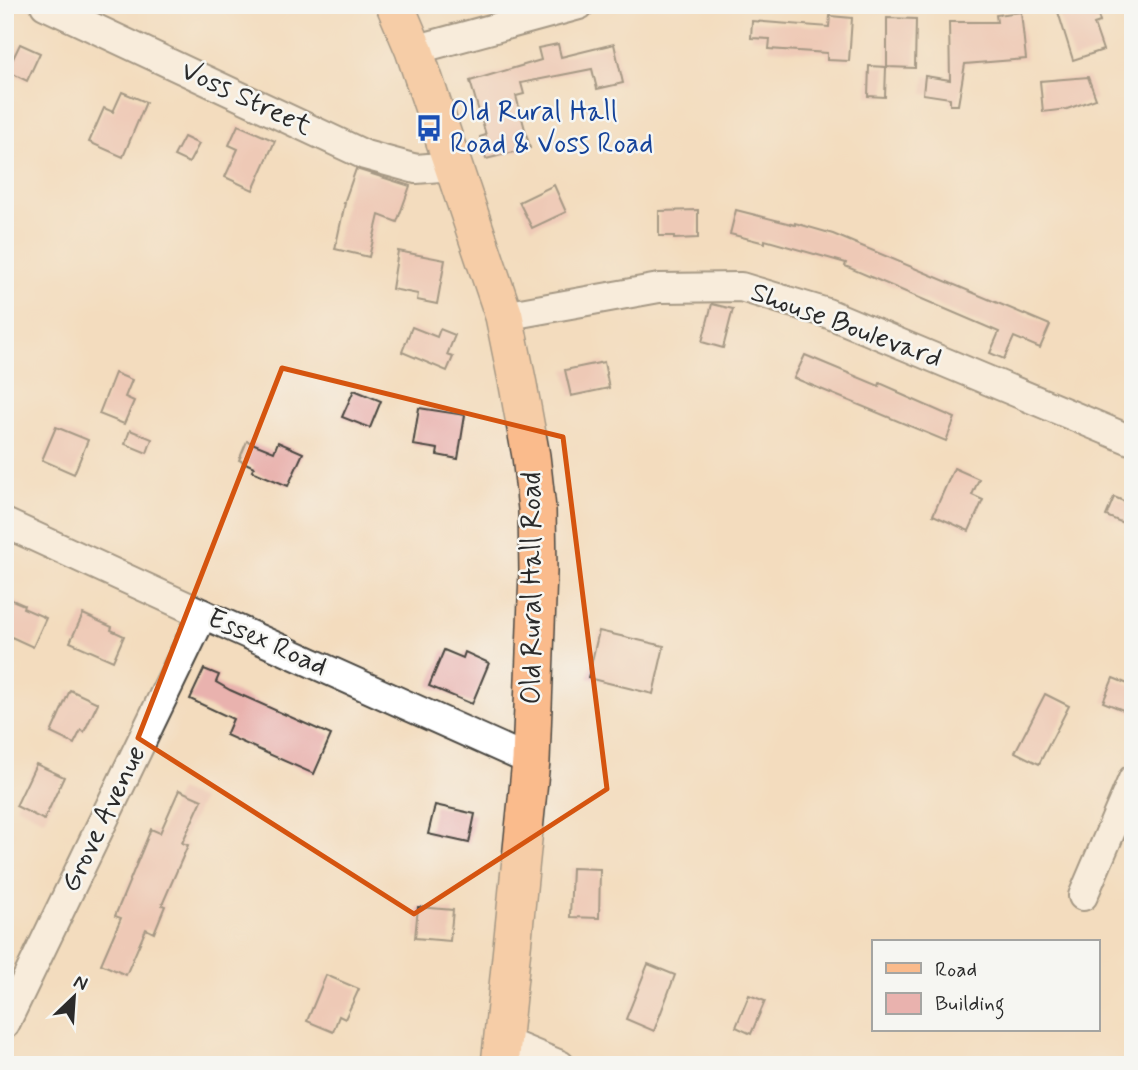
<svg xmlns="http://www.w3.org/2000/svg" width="1138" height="1070" font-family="Mynerve,sans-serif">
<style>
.building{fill:#e9b2ae}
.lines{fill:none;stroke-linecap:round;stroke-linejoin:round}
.minor-casing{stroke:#494641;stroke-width:32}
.major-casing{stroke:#494641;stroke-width:40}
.minor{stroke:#fff;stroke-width:28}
.major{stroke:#fabb8c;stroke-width:37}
.marked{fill:none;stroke:#d5540f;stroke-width:5;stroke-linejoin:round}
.labels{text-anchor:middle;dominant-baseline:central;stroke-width:5;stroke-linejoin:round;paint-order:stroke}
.street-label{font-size:28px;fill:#2b2b2b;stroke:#f6f6f2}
.transit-label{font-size:28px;fill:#164399;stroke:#f6f6f2;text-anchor:start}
</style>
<rect width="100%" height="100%" fill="#f6f6f2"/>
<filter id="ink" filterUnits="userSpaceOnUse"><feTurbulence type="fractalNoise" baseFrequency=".0143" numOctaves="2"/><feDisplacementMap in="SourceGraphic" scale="14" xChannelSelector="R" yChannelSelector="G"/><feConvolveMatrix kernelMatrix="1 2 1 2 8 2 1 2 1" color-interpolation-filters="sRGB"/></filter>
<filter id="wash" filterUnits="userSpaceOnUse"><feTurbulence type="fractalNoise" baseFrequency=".00686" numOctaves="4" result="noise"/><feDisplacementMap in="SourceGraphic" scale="28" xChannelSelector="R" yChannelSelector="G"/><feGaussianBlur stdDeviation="1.57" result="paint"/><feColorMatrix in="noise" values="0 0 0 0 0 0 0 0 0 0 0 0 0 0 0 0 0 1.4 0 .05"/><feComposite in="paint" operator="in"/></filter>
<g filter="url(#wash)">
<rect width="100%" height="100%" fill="#f3dcbe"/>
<g id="blocks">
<g class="building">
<polygon points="1080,5 1095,5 1100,22 1094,24 1103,50 1073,60 1058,12"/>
<polygon points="1021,12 1026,59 965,64 958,105 950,105 950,98 923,94 925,76 950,80 949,22 997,22 996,15"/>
<polygon points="830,16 852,18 849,61 827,60 827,53 769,49 770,39 751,38 752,21 829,27"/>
<polygon points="887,18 916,19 915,68 887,67"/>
<polygon points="20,44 40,53 27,81 7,71"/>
<polygon points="558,44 561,57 614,44 623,83 597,89 592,69 521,83 524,94 516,96 530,148 486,159 480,137 486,135 470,81 541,60 538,48"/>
<polygon points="869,66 886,67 885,97 868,96"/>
<polygon points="1088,77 1096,99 1067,109 1043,112 1040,81"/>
<polygon points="122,92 146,102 123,157 89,142 104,108 113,112"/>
<polygon points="238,125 275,141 253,190 225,177 238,149 229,145"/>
<polygon points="184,137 199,144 189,163 174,156"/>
<polygon points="356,169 410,186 397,222 379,215 369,257 335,249 345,203 344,203"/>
<polygon points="554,185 566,212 532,228 519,202"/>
<polygon points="698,210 698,238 674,239 674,236 659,236 659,211"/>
<polygon points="736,210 795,225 795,223 833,234 1050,325 1040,348 1014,337 1004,359 990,353 999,332 845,266 846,263 765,240 765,243 730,234"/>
<polygon points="398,251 445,260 437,304 417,300 418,294 392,289"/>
<polygon points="712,304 733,309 723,348 702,342"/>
<polygon points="412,327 437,337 440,329 455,335 447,355 453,357 447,371 402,352"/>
<polygon points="805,355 879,386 880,383 898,391 898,393 955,418 946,441 794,378"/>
<polygon points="604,362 609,388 571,396 565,370"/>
<polygon points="115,373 132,380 125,397 134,401 124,424 99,414"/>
<polygon points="354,390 381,401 370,428 342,417"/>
<polygon points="419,408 465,415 458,459 437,455 438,449 413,445"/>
<polygon points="56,427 88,440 74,474 42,460"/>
<polygon points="130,430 152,439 147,453 125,444"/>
<polygon points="247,441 274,452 278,442 303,453 288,486 252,471 254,467 239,460"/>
<polygon points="954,468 979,479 972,495 983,500 969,531 933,515"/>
<polygon points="1114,497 1133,505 1133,527 1106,516"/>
<polygon points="5,597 24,605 23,608 46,618 33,647 5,634"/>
<polygon points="83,614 112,627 111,630 124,636 113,661 70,642"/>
<polygon points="599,631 664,646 653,694 588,678"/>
<polygon points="444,650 463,658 465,652 489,663 472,704 429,686"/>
<polygon points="204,669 219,675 216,682 230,690 331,735 314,774 226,735 233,719 190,699"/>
<polygon points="1113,678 1133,686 1133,714 1103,702"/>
<polygon points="70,690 98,703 84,732 81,730 74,744 51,733"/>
<polygon points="1045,694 1069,706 1039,764 1015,752"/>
<polygon points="36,764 64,777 44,820 16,806"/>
<polygon points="179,790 202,800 182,843 188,845 162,905 165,906 154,933 146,929 126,975 101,964 121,918 115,916 151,829 160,833"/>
<polygon points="435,805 475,814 469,843 428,834"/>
<polygon points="572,868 600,869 599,918 570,917"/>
<polygon points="418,907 453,910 450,941 415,938"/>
<polygon points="648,964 675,975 654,1031 626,1019"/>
<polygon points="326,975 359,989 345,1019 339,1016 333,1032 307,1021"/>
<polygon points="749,995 765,1001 751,1034 736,1027"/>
</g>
</g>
</g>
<g filter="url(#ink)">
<use href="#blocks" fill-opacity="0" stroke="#494641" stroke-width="2"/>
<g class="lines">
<defs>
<g id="minor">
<polyline points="45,5 365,155 416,169 453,166"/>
<polyline points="414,50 579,5"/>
<polyline points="504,316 659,288 741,287 827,313 1133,441"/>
<polyline points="5,523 203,614 531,761"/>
<polyline points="1083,896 1133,779"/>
<polyline points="5,1024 203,614"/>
<polyline points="502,1041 560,1065"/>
</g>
<polyline id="major" points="395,5 414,50 504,316 518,385 531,456 537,509 538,572 531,761 500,1065"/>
</defs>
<use href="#minor" class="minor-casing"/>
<use href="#major" class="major-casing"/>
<use href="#minor" class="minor"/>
<use href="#major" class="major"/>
</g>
</g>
<path d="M0 0H1138V1070H0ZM 282,368 L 563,437 L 607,789 L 414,914 L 138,738 Z" fill="#f3dcbe" fill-opacity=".55" fill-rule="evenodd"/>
<path class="marked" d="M 282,368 L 563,437 L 607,789 L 414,914 L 138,738 Z"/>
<defs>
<symbol id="bus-bare" viewBox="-9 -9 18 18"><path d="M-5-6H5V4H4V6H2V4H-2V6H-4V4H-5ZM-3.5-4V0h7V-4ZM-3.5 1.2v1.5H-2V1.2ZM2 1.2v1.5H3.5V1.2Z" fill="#1a4fb4" stroke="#f6f6f2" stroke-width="2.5" paint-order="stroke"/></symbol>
</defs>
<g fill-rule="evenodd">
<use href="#bus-bare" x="410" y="109" width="38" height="38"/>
</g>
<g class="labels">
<g class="street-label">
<text transform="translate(246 99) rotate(25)">Voss Street</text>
<text transform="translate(846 326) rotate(20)">Shouse Boulevard</text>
<text transform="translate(532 588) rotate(-90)">Old Rural Hall Road</text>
<text transform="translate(267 643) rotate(24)">Essex Road</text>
<text transform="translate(104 819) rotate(-64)">Grove Avenue</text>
</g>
<g class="transit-label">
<text x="450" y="112">Old Rural Hall<tspan x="450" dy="32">Road &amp; Voss Road</tspan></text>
</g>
</g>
<rect width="1138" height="1070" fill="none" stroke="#f6f6f2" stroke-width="28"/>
<rect x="872" y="940" width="228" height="91" fill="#f6f6f2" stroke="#a5a5a2" stroke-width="2"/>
<rect x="886" y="963" width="35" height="10" fill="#fabb8c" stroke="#a5a5a2" stroke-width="2"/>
<text x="935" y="976" font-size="21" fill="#2b2b2b">Road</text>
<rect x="886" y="993" width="35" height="21" fill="#e9b2ae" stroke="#a5a5a2" stroke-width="2"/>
<text x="935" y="1010" font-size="21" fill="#2b2b2b">Building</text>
<g transform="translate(74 997) rotate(25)" stroke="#f6f6f2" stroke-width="5" paint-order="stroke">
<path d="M0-5L12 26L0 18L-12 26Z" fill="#2b2b2b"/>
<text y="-10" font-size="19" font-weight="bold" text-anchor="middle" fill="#2b2b2b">N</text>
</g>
</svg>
